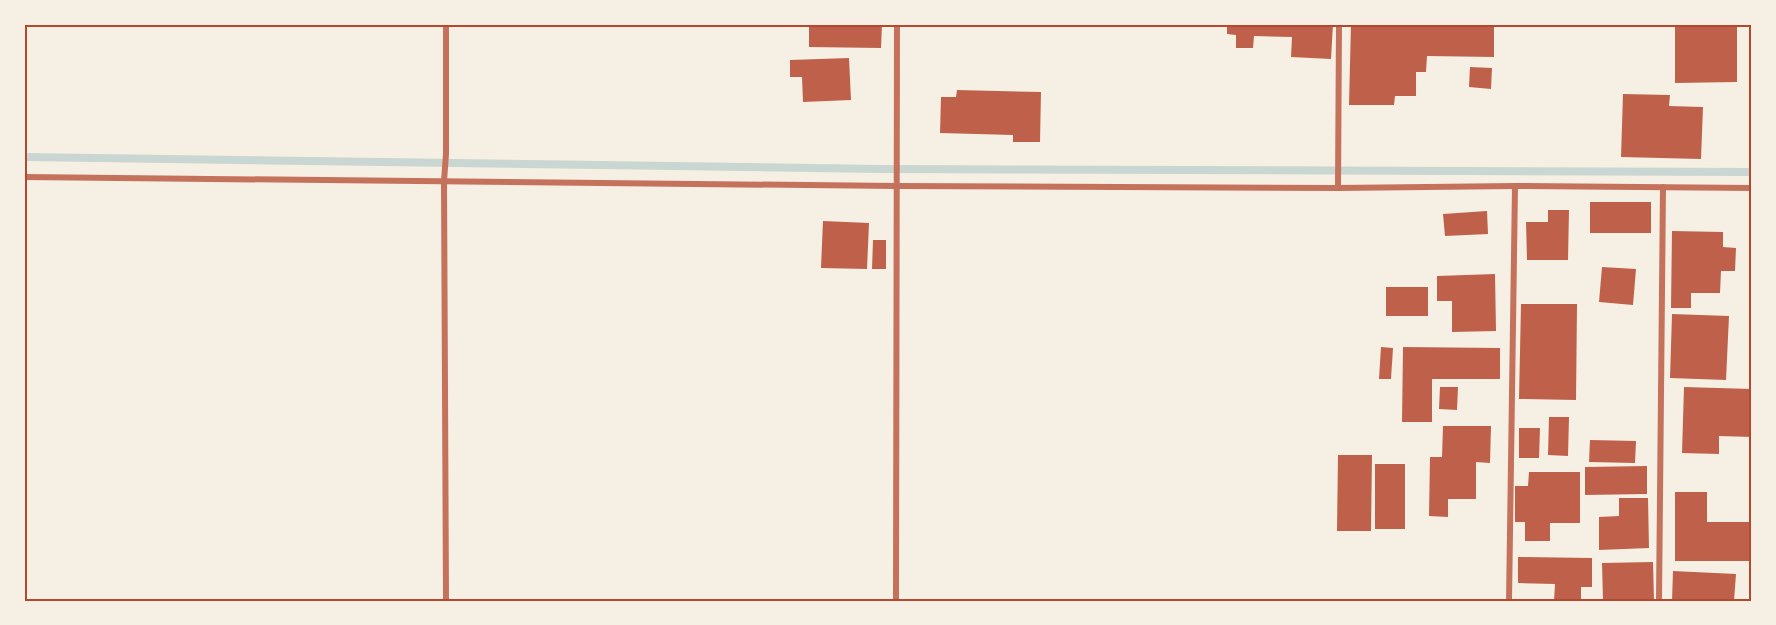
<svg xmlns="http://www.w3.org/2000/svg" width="1776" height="625" font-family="Figtree,sans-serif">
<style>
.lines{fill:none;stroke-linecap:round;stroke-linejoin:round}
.stream{stroke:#c9d6d2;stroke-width:8}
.building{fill:#bf614a}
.minor{stroke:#c5725c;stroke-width:6}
.neatline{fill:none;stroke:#b5482f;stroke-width:2}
</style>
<rect width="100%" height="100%" fill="#f6efe4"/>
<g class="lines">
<polyline class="stream" points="24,157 880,169 1752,172"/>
</g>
<g class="building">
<polygon points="809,24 882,24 881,48 809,47"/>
<polygon points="1227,24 1333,24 1331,59 1291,57 1292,37 1254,36 1253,48 1236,48 1236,35 1227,34"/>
<polygon points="1351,24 1494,24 1494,57 1427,56 1426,72 1416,72 1416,96 1395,96 1394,105 1349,105"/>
<polygon points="1675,24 1737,24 1737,82 1675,83"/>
<polygon points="849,58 851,100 803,102 802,77 790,77 790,60"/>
<polygon points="1470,67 1492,68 1491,89 1469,87"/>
<polygon points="957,90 1041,92 1040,142 1013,142 1013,135 940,133 941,97 956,97"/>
<polygon points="1623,94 1670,95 1669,106 1703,107 1701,159 1621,157"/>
<rect x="1590" y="202" width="61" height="31"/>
<polygon points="1548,210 1569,210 1568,260 1527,260 1526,222 1548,222"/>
<polygon points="1487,211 1488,234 1445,236 1443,214"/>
<polygon points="823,221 869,223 867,269 821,268"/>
<polygon points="1672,231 1723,232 1723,247 1736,248 1735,271 1721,271 1720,293 1691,293 1691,308 1671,308"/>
<polygon points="873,240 886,240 886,269 872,269"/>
<polygon points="1602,267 1636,269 1633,305 1599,302"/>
<polygon points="1495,274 1496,331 1452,332 1452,301 1437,301 1437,276"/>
<rect x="1386" y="287" width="42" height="29"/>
<polygon points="1521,304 1577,304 1576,400 1519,399"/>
<polygon points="1672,314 1729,316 1726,380 1670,378"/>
<polygon points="1381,347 1393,348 1391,379 1379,379"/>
<polygon points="1403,347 1500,348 1500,379 1432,379 1432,422 1402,422"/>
<polygon points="1440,387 1458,387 1457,410 1439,409"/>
<polygon points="1684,387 1752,389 1752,437 1719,436 1719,454 1682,453"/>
<polygon points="1549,417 1569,417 1568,456 1548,455"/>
<polygon points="1443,426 1491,426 1490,463 1476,462 1476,499 1448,499 1448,517 1429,516 1430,457 1442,457"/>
<polygon points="1519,428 1540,428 1539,458 1519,458"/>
<polygon points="1590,440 1636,441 1635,463 1589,462"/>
<polygon points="1338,455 1372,455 1371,531 1337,531"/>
<rect x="1375" y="464" width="30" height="65"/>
<polygon points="1647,466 1647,494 1585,495 1585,467"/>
<polygon points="1529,472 1580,472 1580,523 1550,523 1550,541 1525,541 1525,522 1515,522 1515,486 1528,486"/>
<polygon points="1675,492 1707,492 1707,522 1752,522 1752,561 1675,561"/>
<polygon points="1619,498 1648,498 1649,548 1599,550 1599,517 1619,516"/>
<polygon points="1518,557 1592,558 1592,587 1581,587 1581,601 1554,601 1555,584 1518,583"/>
<polygon points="1653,562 1654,601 1603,601 1602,563"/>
<polygon points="1673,571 1736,574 1734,601 1672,601"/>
</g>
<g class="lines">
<g class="minor">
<polyline points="24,177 897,186 1338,188 1515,186 1752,188"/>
<polyline points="1338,188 1339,24"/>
<polyline points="446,601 444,181 446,154 446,24"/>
<polyline points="896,601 897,24"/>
<polyline points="1509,601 1515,186"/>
<polyline points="1659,601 1663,187"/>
</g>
</g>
<rect width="1776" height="625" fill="none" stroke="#f6efe4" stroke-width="51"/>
<rect x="26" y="26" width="1724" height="574" class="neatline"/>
</svg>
